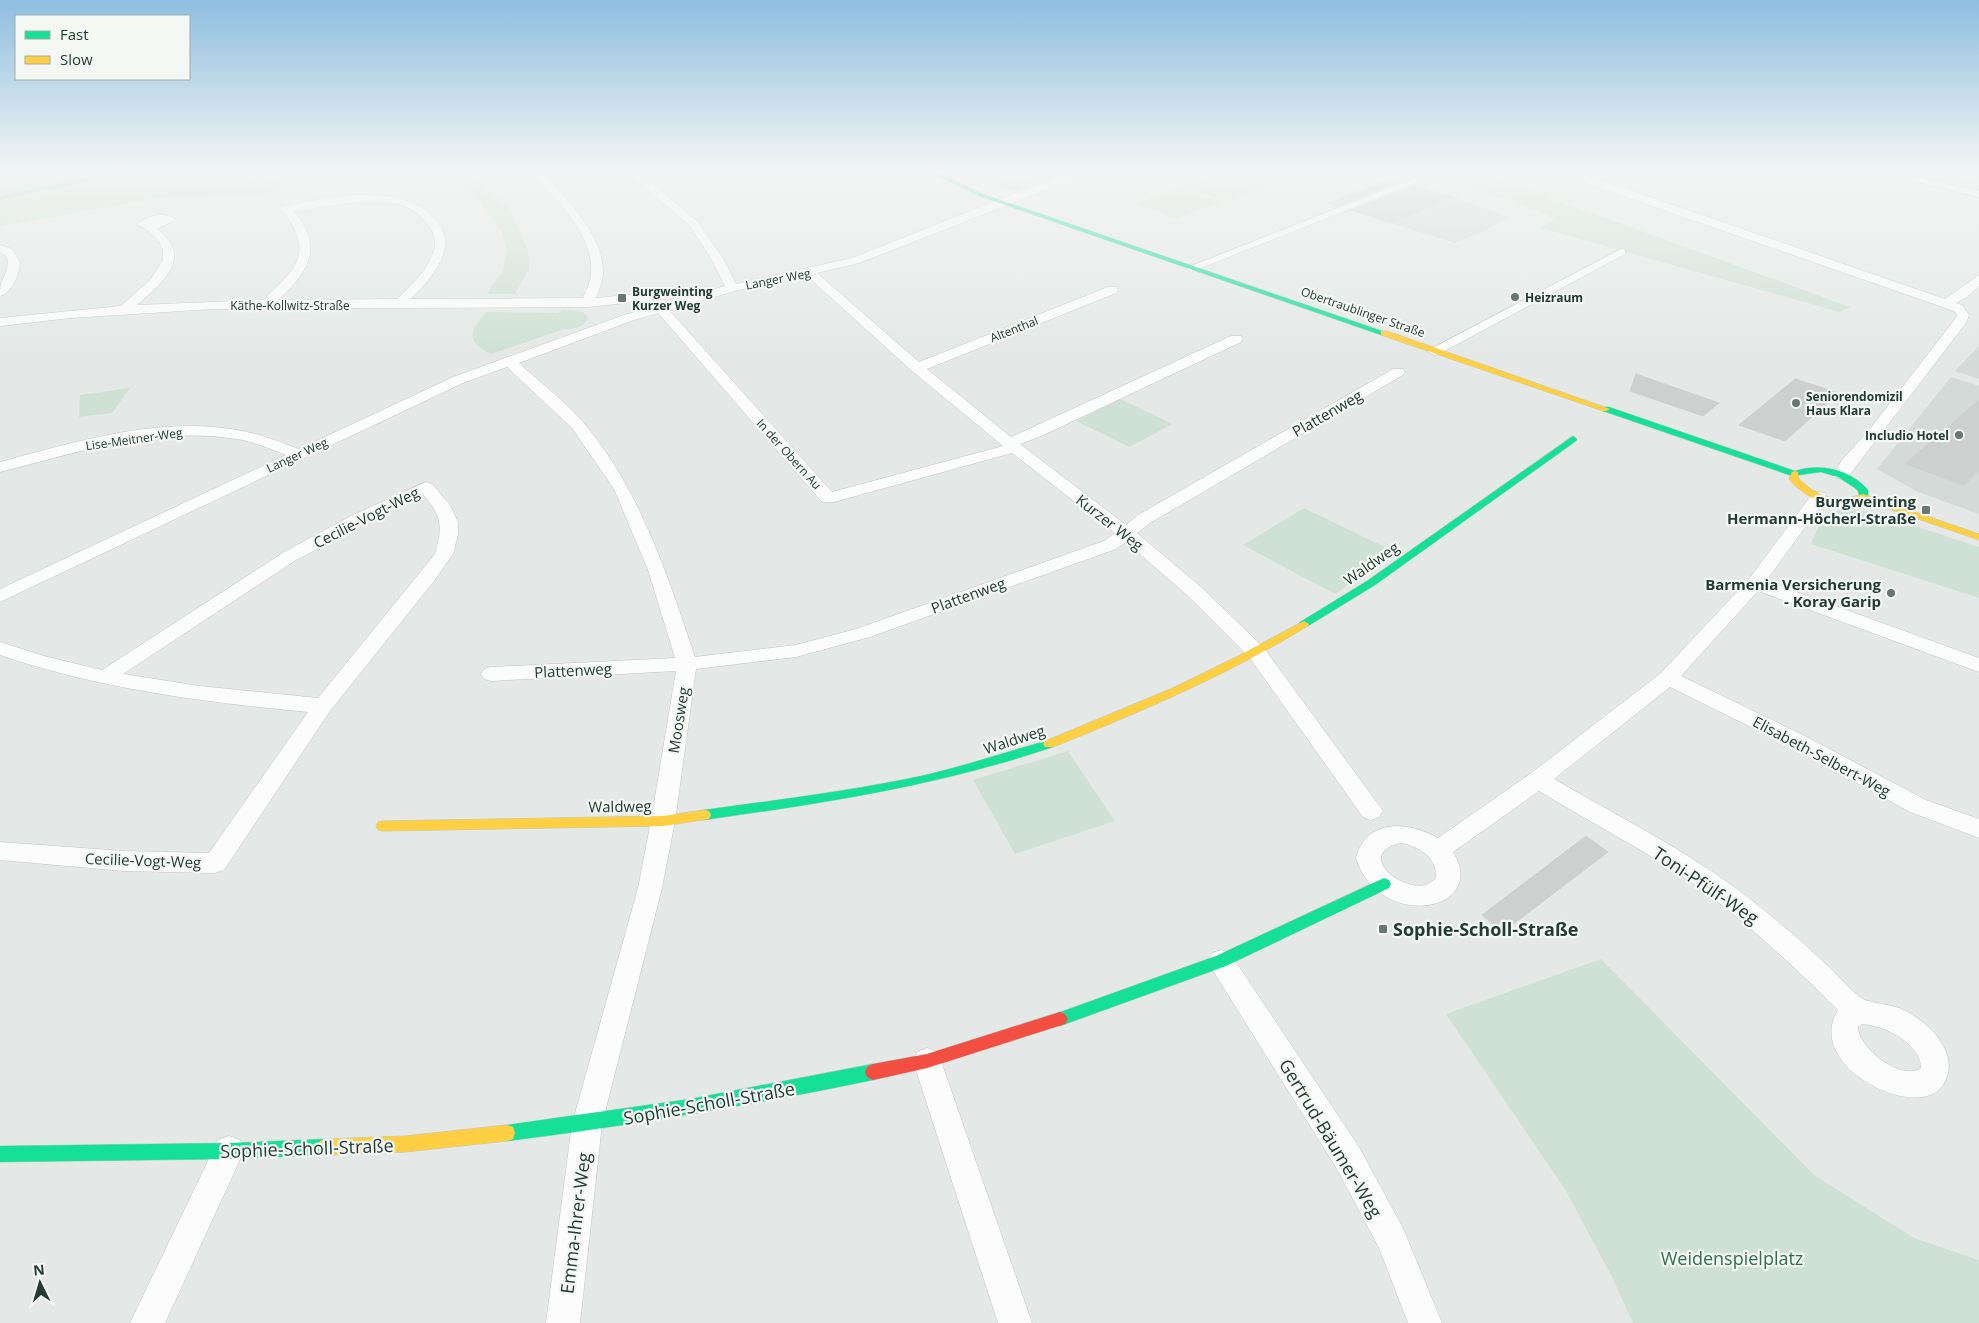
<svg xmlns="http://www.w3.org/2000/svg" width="1979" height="1323" font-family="'Open Sans',sans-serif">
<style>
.built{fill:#d3dad7}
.green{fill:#cfe1d4}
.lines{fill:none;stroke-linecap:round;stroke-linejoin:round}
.stream{stroke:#a8ced4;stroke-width:4}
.building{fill:#ccd0ce;stroke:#cdd2d0}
.street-casing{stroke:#c1c6c4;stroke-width:1}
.fast-casing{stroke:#c0c7c4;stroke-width:1}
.slow-casing{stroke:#c0c7c4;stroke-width:1}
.jam-casing{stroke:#c0c7c4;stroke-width:1}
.street{fill:#fbfcfb;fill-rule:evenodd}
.fast{fill:#16e098;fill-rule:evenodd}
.slow{fill:#ffcf43;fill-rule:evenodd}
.jam{fill:#f24e42;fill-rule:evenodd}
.rail{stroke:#c7cbca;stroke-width:2;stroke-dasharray:5.5 2.5;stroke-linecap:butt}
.poi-dot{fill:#677873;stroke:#f3f8f5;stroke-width:2}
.labels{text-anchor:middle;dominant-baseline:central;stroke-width:4.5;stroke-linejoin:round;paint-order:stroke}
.far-street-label{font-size:12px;fill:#243b35;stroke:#f3f8f5}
.far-poi-label{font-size:12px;font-weight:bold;fill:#243b35;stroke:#f3f8f5;text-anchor:start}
.street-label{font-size:15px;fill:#243b35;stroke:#f3f8f5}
.poi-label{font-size:15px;font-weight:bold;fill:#243b35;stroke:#f3f8f5;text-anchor:end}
.near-street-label{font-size:18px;fill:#243b35;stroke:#f3f8f5}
.near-poi-label{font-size:18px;font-weight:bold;fill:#243b35;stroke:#f3f8f5;text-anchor:start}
.near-park-label{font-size:18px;fill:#316f49;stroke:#f3f8f5}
</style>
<rect width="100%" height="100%" fill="#e4e9e7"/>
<g class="built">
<polygon points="954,168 1083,168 1015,191"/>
<polygon points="1442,194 1454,197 1508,217 1482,232 1455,243 1378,219"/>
<polygon points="1979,346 1979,379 1955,371"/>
<polygon points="1951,377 1979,386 1979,514 1918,492 1877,469"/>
</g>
<g class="green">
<polygon points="24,168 211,168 214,185 235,183 277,173 271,168 463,168 504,204 512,215 528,250 529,269 515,294 487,294 503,270 507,252 502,232 480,202 458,184 383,180 339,182 280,188 266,195 171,196 0,226 0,171"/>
<polygon points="1241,168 1290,168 1305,173 1225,201 1181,186"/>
<polygon points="1388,168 1468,168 1850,307 1840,312 1541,228 1556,218 1431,172 1415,178"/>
<polygon points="1877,168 1901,168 1979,186 1979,191"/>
<polygon points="1178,187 1222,202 1176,218 1135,204"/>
<path d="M 562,310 L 583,312 L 588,318 C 583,328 575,329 564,329 L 491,354 C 466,341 469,333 486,312 L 558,313 Z"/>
<polygon points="130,388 112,413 79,417 80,395"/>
<polygon points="1120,399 1173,424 1129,447 1076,421"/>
<polygon points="1304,508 1395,552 1335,594 1243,545"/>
<path d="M 1846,509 L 1877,513 L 1979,547 L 1979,598 L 1811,544 C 1819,524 1824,512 1846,509 Z"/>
<polygon points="1068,751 1115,821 1015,854 973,780"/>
<polygon points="1601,959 1814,1175 1914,1238 1979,1260 1979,1323 1633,1323 1612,1277 1566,1191 1446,1014"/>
</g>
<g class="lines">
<polyline class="stream" points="0,198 90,179 180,168"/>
</g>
<g class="building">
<polygon points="1391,179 1399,182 1337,206 1328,203"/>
<polygon points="1414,186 1454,197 1392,223 1351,210"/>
<polygon points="1636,374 1719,403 1703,416 1630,391"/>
<polygon points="1795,379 1839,393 1785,441 1739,425"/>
<polygon points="1979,400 1979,471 1964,485 1905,464"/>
<polygon points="1586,836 1608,852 1503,932 1482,915"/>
</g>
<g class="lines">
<defs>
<g id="street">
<polygon points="294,168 312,168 272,179 267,176"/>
<path d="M 532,168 L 553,168 L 542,172 C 566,199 603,233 603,272 C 603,281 599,289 596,298 L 678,290 L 682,291 L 684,294 L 682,297 L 588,307 L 213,309 L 71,318 L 0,326 L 0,318 L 121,306 L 151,279 L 163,260 L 163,250 L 159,241 L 145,228 L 137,225 C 146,215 166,211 176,220 L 157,229 C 195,257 162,283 137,305 L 263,300 C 297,268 315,254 282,209 L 283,207 C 329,196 407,180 439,224 C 458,251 429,280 411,299 L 583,298 C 586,290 591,282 591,273 C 594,233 555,199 532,172 ZM 359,202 C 372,202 385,201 398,204 C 416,208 441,230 434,251 C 428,269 411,286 397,299 L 278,300 C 309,272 324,247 294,211 Z"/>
<path d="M 623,168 L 634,168 L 698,222 L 724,260 L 736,284 L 852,258 L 1016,193 L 1089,168 L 1103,168 L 859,263 L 817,273 L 919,362 L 1108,287 L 1116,287 L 1118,290 L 1116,293 L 927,369 L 1011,437 L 1231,336 L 1241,336 L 1243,339 L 1241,342 L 1039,437 L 1020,444 L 1126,525 L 1138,515 L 1393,369 L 1403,369 L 1405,372 L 1403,375 L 1150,523 L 1137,533 L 1201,587 L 1264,648 L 1383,811 L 1379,817 L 1371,820 L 1363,817 L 1250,658 L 1187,595 L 1126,542 L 1116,549 L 870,637 L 796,657 L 696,669 L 675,821 L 662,888 L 602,1124 L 580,1323 L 546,1323 L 572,1124 L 638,888 L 651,821 L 676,671 L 491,681 L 484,679 L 481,674 L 484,669 L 491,667 L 675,658 L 648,570 L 614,489 L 572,428 L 507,367 L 463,383 L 0,602 L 0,589 L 286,455 C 270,449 253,441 236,439 C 156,426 76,453 0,472 L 0,462 C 75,442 159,416 237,430 C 258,433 279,442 299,449 L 453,377 L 624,315 L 725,286 L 712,260 L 690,226 ZM 806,275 L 912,371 L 1003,446 L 832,492 L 669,310 L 735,291 ZM 658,313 L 822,502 L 834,502 L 1012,453 L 1115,533 L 1104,541 L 856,629 L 796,645 L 695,657 C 667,574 640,489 583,422 C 564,401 540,382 519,363 L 634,320 Z"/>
<polygon points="802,168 814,168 815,169 810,172"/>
<polygon points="1556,168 1566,168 1945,299 1979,275 1979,286 1967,297 1956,303 1962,305 1969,315 1966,323 1847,478 1835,478 1833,475 1842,460 1866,434 1955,319 1957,315 1954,311 1560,174"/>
<polygon points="1861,168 1879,168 1979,191 1979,197"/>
<polygon points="1414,178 1423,180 1196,270 1192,272 1186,268"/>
<path d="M 0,245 L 12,249 L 20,262 C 20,273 12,293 0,296 C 0,292 0,287 1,284 C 5,273 15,259 0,252 Z"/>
<polygon points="1621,249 1625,250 1625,254 1439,354 1434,355 1427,351"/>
<path d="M 426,482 L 432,484 L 450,505 L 458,522 L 458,535 L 453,554 L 434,581 L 330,711 L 224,870 L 215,873 L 124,871 L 0,860 L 0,842 L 124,851 L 209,853 L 308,712 C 203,702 100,689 0,655 L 0,642 L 44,656 L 102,670 L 284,552 L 351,516 ZM 423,494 C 442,517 443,526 435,554 L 318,698 L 200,686 L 123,674 L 296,560 Z"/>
<path d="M 1819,492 L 1825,493 L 1827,497 L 1766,581 L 1979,658 L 1979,672 L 1758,591 L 1681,676 L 1801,734 L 1926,800 L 1979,819 L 1979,838 L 1910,812 L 1785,744 L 1670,687 L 1554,779 C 1621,818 1690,852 1750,899 C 1778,921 1805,944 1830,968 C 1840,977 1851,992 1863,999 C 1868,1002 1891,1005 1899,1008 C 1928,1020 1964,1055 1942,1086 C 1918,1122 1803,1067 1838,1010 C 1792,965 1745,920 1692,883 C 1643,849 1590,822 1539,791 L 1453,852 C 1490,912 1379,932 1356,858 C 1366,818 1408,821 1438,838 L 1530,774 L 1661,673 L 1749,579 L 1813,493 ZM 1401,843 C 1419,847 1437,857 1436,877 C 1419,906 1346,855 1401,843 ZM 1862,1024 C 1883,1025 1921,1043 1921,1068 C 1902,1082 1858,1048 1858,1027 Z"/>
<polygon points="1221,950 1230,953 1359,1147 1403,1228 1442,1323 1408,1323 1379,1248 1337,1169 1212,969 1208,961 1212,953"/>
<polygon points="927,1048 937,1052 941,1061 1032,1323 998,1323 913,1061 917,1052"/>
<polygon points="229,1136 240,1140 244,1151 165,1323 130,1323 218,1140"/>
</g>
<g id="fast">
<polygon points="921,168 928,168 983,194 1388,333 1381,335 979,196"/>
<path d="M 1603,407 L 1609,407 L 1795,471 C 1820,463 1850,469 1868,490 L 1868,497 L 1863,500 L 1860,499 L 1858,491 L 1855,488 L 1838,477 L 1821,472 L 1792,476 L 1603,411 Z"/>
<polygon points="1573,436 1577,439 1576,441 1375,585 1308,626 1300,626 1299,624 1300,622 1367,581"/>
<path d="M 1049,740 L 1053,741 L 1055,744 L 1053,747 C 938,786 824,803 704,820 L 699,819 L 697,815 L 699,811 L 704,810 C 777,800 850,791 921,776 C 965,766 1006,752 1049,740 Z"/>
<polygon points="1384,878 1389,880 1391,884 1389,888 1226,966 1060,1026 1055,1024 1052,1019 1055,1014 1216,956"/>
<path d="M 873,1064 L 879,1067 L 881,1072 L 879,1077 L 873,1080 C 752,1105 630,1126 507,1141 L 501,1139 L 499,1133 L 501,1127 L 507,1125 L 690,1099 Z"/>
<polygon points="326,1139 332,1141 334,1147 332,1153 326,1155 229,1159 0,1162 0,1146 229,1143"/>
</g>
<g id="slow">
<polygon points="1381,331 1387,331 1610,409 1606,411 1603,411 1381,335"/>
<path d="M 1795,471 L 1798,472 L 1799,479 L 1812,490 L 1828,497 L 1844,499 L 1863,494 L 1979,534 L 1979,540 L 1863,500 C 1836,510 1807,501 1789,479 L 1792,472 Z"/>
<path d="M 1304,621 L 1309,624 L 1308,626 C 1227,675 1141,712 1053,747 L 1045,747 L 1043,744 L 1045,741 L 1175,687 L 1238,656 Z"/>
<polygon points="704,810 709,811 711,815 709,819 663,826 383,831 378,830 376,826 378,822 383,821 663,816"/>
<polygon points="507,1125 513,1127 515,1133 513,1139 507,1141 405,1152 326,1155 320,1153 318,1147 320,1141 326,1139 405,1136"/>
</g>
<polygon id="jam" points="1060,1012 1065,1014 1068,1019 1065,1024 927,1068 873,1080 867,1077 865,1072 867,1067 873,1064 927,1054"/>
</defs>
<use href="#street" class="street-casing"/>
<use href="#fast" class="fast-casing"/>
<use href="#slow" class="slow-casing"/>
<use href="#jam" class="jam-casing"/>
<use href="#street" class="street"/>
<use href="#fast" class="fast"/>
<use href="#slow" class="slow"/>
<use href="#jam" class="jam"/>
<polyline class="rail" points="1909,168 1979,184"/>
</g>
<linearGradient id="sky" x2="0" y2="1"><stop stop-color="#8ebee0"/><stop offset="0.48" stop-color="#f3f5f4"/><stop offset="1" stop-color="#f3f5f4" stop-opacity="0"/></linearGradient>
<rect width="1979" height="353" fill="url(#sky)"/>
<g class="poi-dot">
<circle cx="1515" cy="297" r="5"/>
<rect x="617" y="293" width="10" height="10" rx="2.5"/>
<circle cx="1796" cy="403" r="5"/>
<circle cx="1959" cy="435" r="5"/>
<rect x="1921" y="505" width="10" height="10" rx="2.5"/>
<circle cx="1891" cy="593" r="5"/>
<rect x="1378" y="924" width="10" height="10" rx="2.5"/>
</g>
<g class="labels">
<g class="far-street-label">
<text transform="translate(778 279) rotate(-11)">Langer Weg</text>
<text x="290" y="305">Käthe-Kollwitz-Straße</text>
<text transform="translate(1363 312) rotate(19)">Obertraublinger Straße</text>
<text transform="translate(1014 329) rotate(-22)">Altenthal</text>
<text transform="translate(134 439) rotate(-8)">Lise-Meitner-Weg</text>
<text transform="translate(789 454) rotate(48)">In der Obern Au</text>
<text transform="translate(297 455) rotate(-25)">Langer Weg</text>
</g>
<g class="far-poi-label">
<text x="632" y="291">Burgweinting<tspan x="632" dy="14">Kurzer Weg</tspan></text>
<text x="1525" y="297">Heizraum</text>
<text x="1806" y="396">Seniorendomizil<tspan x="1806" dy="14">Haus Klara</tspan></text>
<text x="1949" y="435" text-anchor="end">Includio Hotel</text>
</g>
<g class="street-label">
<text transform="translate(1327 413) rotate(-30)">Plattenweg</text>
<text transform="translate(366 517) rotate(-27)">Cecilie-Vogt-Weg</text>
<text transform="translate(1110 522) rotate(38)">Kurzer Weg</text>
<text transform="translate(1371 563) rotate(-35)">Waldweg</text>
<text transform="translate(968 595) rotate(-20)">Plattenweg</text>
<text transform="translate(573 670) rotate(-3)">Plattenweg</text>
<text transform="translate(678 720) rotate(-81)">Moosweg</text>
<text transform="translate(1014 739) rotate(-18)">Waldweg</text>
<text transform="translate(1822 756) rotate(28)">Elisabeth-Selbert-Weg</text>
<text transform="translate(620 806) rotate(-1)">Waldweg</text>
<text transform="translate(143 860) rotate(2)">Cecilie-Vogt-Weg</text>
</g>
<g class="poi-label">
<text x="1916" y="501">Burgweinting<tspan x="1916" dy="17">Hermann-Höcherl-Straße</tspan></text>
<text x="1881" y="584">Barmenia Versicherung<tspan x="1881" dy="17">- Koray Garip</tspan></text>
</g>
<g class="near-street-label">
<text transform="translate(1706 885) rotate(34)">Toni-Pfülf-Weg</text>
<text transform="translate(709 1103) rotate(-10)">Sophie-Scholl-Straße</text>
<text transform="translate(1331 1138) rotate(59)">Gertrud-Bäumer-Weg</text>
<text transform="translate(307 1148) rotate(-2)">Sophie-Scholl-Straße</text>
<text transform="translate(575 1223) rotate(-83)">Emma-Ihrer-Weg</text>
</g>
<g class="near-poi-label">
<text x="1393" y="929">Sophie-Scholl-Straße</text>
</g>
<g class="near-park-label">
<text x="1732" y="1258">Weidenspielplatz</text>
</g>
</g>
<rect x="15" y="15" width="175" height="65" fill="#f3f8f5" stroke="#a0aca8"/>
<rect x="25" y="31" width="25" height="8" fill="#16e098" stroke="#a0aca8"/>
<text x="60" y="40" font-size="15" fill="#243b35">Fast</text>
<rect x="25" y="56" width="25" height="8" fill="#ffcf43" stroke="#a0aca8"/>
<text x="60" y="65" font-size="15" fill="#243b35">Slow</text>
<g transform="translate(40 1283) rotate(355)" stroke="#f3f8f5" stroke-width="4" paint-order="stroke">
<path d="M0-4L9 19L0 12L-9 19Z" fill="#243b35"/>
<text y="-8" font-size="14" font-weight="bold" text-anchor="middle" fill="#243b35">N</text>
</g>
</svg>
